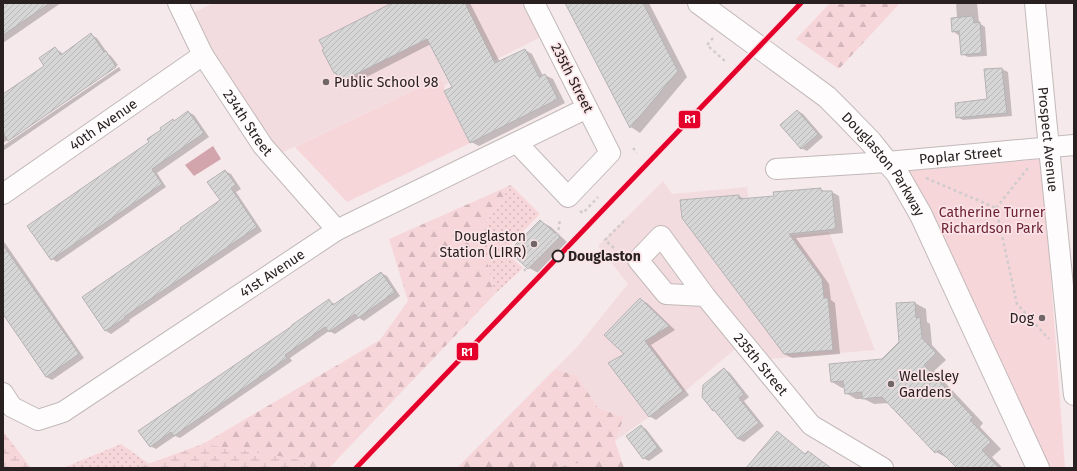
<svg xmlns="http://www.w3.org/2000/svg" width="1077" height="471" font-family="'Fira Sans',sans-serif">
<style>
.built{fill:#f3dcdf}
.grass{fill:url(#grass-dots)}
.forest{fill:url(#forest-firs)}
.wetland{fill:url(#wetland-marsh)}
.park{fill:#f7d6da}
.water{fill:#d2a4ab}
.shadow{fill:#0003}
.building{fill:url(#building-hatch);stroke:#b5b3b5}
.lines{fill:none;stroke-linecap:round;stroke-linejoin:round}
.street-casing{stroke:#c2b9ba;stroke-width:22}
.secondary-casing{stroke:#c2b9ba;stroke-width:24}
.path{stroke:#d0cbcc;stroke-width:2.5;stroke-dasharray:3 3;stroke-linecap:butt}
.street{stroke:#fefcfc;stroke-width:20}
.secondary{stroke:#fefcfc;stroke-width:22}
.rail-1-casing{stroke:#fbe4e7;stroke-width:8}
.rail-1{stroke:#e4002b;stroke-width:5}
.poi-dot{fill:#706668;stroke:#fbe4e7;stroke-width:1.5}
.stop-dot{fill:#fbe4e7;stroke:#282021;stroke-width:2}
.labels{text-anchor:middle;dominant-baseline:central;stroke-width:3.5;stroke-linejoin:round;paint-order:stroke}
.street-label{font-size:14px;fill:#282021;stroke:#fbe4e7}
.poi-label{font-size:14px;fill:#282021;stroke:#fbe4e7;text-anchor:start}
.park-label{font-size:14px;fill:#6e2436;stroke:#fbe4e7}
.stop-label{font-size:14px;font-weight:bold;fill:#282021;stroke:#fbe4e7;text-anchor:start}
.line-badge{stroke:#fbe4e7;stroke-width:1.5}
.badge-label{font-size:11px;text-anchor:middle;font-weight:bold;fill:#fff}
</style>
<defs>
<pattern id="grass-dots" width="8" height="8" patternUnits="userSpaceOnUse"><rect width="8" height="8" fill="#f7d6da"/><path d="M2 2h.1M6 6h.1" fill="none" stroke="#d4b7bb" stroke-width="1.8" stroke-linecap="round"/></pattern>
<pattern id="forest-firs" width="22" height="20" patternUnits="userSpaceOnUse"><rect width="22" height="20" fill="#f7d6da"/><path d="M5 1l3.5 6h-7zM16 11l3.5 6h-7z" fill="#d4b7bb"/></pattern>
<pattern id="wetland-marsh" width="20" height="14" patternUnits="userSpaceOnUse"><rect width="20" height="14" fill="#f7d6da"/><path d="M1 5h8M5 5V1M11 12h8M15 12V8" fill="none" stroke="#d4b7bb"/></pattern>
<pattern id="building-hatch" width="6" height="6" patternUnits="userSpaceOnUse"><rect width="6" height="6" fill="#d7d6d7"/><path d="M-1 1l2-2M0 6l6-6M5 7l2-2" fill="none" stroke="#b9b7b8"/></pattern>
</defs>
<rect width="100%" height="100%" fill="#f6e9eb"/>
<g class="built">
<polygon points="213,3 534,3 549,33 445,85 440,78 273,157 185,17"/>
<polygon points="663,181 672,194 747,187 751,222 760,238 829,232 875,350 755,360 741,344 683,393 615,441 624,417 598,408 577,376 555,369 577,347 628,284 598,246"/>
</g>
<g class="grass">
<polygon points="511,185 540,214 504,251 523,268 495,294 480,232"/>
<polygon points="121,444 149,464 203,444 301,468 63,468"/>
</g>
<g class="forest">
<polygon points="830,3 900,3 839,69 796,39"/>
<polygon points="511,185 480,232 495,294 329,468 301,468 307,461 203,444 380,340 408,301 389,239"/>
<polygon points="555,369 577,376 598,408 624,417 615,441 624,468 457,468"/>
</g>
<g class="wetland">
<polygon points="3,431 31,468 3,468"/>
<polygon points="203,444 308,461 301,468 137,468"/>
<polygon points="578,463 584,468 547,468"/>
</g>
<g class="park">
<polygon points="440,78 445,85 444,91 470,143 347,202 295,147"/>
<polygon points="1042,159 1065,468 1050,468 908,171"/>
</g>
<polygon class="water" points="213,146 221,159 194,176 185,165"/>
<g class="shadow">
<polygon points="3,3 61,3 3,43"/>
<polygon points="394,3 470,3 500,62 525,50 532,54 543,76 545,75 553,79 565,103 479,146 471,142 453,88 431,44 349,86 341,82 338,75 334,73"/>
<polygon points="567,3 649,3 687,77 640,133 631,127"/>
<polygon points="956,3 977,3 979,23 985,27 987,56 968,57 962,54 960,34 958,35 953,31 957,18"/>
<polygon points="91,35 97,38 108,54 111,56 118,65 3,143 3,95 46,66 55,49 61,52 63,55"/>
<polygon points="119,67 121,70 3,151 3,146"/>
<polygon points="1002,69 1008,72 1012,116 963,120 957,117 988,100 986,70"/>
<polygon points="798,111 803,114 823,137 807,151 801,148"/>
<polygon points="188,112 194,115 209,137 157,173 166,187 57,262 52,259 150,142 173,120 175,121"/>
<polygon points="225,171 231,174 241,189 236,192 262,231 129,320 130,321 111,334 106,331 83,298 182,230 221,200"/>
<polygon points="820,189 826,192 832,192 839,196 843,233 796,238 829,284 831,300 835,303 840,354 792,358 784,354 683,218 739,196 744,199 775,197"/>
<polygon points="540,221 551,227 569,244 540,274 529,268 510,251"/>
<polygon points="3,242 5,243 84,358 52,380 46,377 7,318 3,316"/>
<polygon points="381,273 387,276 400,296 364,321 359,318 335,334 329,331 290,358 292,361 180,438 175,436 156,449 150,446 329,301 335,304"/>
<polygon points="640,300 647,303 675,330 651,345 689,395 656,420 649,416"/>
<polygon points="915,303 926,309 927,322 930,324 932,345 946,360 934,371 983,423 980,427 1001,449 992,457 1003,468 958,468 948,457 947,458 936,452 889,403 874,404 864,399 856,399 846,393 845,387 842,388 832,382 882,360 900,342"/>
<polygon points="724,369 730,373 749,397 744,401 764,426 744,442 738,439 718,413 714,411 703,397"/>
<polygon points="641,426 646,429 663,451 649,461 643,458"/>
</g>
<g class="building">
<polygon points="3,3 50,3 3,35"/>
<polygon points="392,3 465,3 495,63 525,49 539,77 545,74 558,99 470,143 444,91 452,87 427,39 340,82 336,73 334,73 322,50 324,49 319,40"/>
<polygon points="565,3 643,3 678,71 630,128"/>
<polygon points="973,16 974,23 980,22 982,53 961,55 959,31 952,32 951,18"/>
<polygon points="91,33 104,52 106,51 116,67 8,141 3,133 3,94 44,66 39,58 55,47 61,55"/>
<polygon points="1002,68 1007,113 956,118 955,103 987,99 984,69"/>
<polygon points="797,110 818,134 801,149 780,125"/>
<polygon points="188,111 204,133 152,169 162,184 51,260 27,226 149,142 147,139 161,130 160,128 173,119 174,121"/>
<polygon points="225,170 236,185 231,188 257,227 124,317 125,318 105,331 82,297 181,229 180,228 220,200 207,182"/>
<polygon points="821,188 821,191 832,191 836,229 789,234 822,279 824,298 828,298 833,350 784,354 682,218 680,200 739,195 739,199 774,196 773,192"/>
<polygon points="540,220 560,237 528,269 509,251"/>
<polygon points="3,245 79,354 46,377 3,314"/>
<polygon points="381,272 395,292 358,318 355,314 329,332 325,327 285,355 287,358 201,418 201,417 174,436 171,432 150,447 138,431 292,326 292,325 329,299 333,305"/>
<polygon points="640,298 669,326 645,341 683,391 649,417 608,363 624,354 604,335"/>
<polygon points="915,302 916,318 920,317 922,338 936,353 924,365 973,417 970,420 991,442 982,450 999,468 957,468 939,450 935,453 882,397 862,399 862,392 845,394 843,381 831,382 829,364 882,359 899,342 896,303"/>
<polygon points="724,368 744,394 739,398 759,423 738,439 714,410 713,411 702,397 703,385"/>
<polygon points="641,425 658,448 643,459 626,436"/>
<polygon points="777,431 805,454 808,451 831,468 746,468"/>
</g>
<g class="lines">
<defs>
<g id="street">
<path id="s1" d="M 178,3 L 203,55 L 263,146 L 337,230"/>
<path id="s2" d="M 1035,3 L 1046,118 L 1074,395"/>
<polyline points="517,143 568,197 610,153 534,3"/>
<path id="s3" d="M 776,169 L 887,162 L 1074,145"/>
<path id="s4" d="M 3,194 L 203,55"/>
<path id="s5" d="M 705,296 L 666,294 L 638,260 L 661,236 L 705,296 L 811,425 L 883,468"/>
<path id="s6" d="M 3,393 L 12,407 L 38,420 L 63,412 L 337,230 L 587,108"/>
</g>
<g id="secondary">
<path id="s7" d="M 699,3 L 827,97 L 844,114 L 871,142 L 887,162 L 897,173 L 921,215 L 1038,468"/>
</g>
</defs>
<use href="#street" class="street-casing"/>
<use href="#secondary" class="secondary-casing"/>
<g class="path">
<polyline points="713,38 707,45 726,62"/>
<polyline points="633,148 637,153"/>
<polyline points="926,178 996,208"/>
<polyline points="996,208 1017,304 1049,339"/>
<polyline points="996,208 1028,168"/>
<polyline points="580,211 583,213 598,197"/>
<polyline points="614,248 605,240 624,221"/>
<polyline points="524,271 558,233 560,219"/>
</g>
<use href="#street" class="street"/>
<use href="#secondary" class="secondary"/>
<defs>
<polyline id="rail-1" points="356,468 801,3"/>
</defs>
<use href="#rail-1" class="rail-1-casing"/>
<use href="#rail-1" class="rail-1"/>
</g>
<g class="poi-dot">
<circle cx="326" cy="82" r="4"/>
<circle cx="534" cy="244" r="4"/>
<circle cx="1042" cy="318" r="4"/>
<circle cx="891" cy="384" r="4"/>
</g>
<circle class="stop-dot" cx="558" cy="256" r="5.5"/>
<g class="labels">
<g class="street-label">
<text transform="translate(572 78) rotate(63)">235th Street</text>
<text stroke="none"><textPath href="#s1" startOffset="139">234th Street</textPath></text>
<text stroke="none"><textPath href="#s4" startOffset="122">40th Avenue</textPath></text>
<text stroke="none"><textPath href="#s2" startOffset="137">Prospect Avenue</textPath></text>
<text stroke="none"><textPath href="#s3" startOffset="185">Poplar Street</textPath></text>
<text stroke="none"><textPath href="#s7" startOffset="247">Douglaston Parkway</textPath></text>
<text stroke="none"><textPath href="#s6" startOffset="323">41st Avenue</textPath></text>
<text stroke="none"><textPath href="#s5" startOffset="279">235th Street</textPath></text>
</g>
<g class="poi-label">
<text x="334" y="82">Public School 98</text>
<text x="526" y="236" text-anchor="end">Douglaston<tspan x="526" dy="16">Station (LIRR)</tspan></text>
<text x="1034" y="318" text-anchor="end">Dog</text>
<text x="899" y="376">Wellesley<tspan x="899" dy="16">Gardens</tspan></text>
</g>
<g class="park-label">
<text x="992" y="212">Catherine Turner<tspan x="992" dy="16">Richardson Park</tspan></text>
</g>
<g class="stop-label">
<text x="568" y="256">Douglaston</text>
</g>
</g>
<g class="line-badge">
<rect x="678" y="110" width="23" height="19" rx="4" fill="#e4002b"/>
<rect x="456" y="342" width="23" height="19" rx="4" fill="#e4002b"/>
</g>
<g class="badge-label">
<text x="690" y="123">R1</text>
<text x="467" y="356">R1</text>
</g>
<rect width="1077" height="471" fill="none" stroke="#282021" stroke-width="8"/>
</svg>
